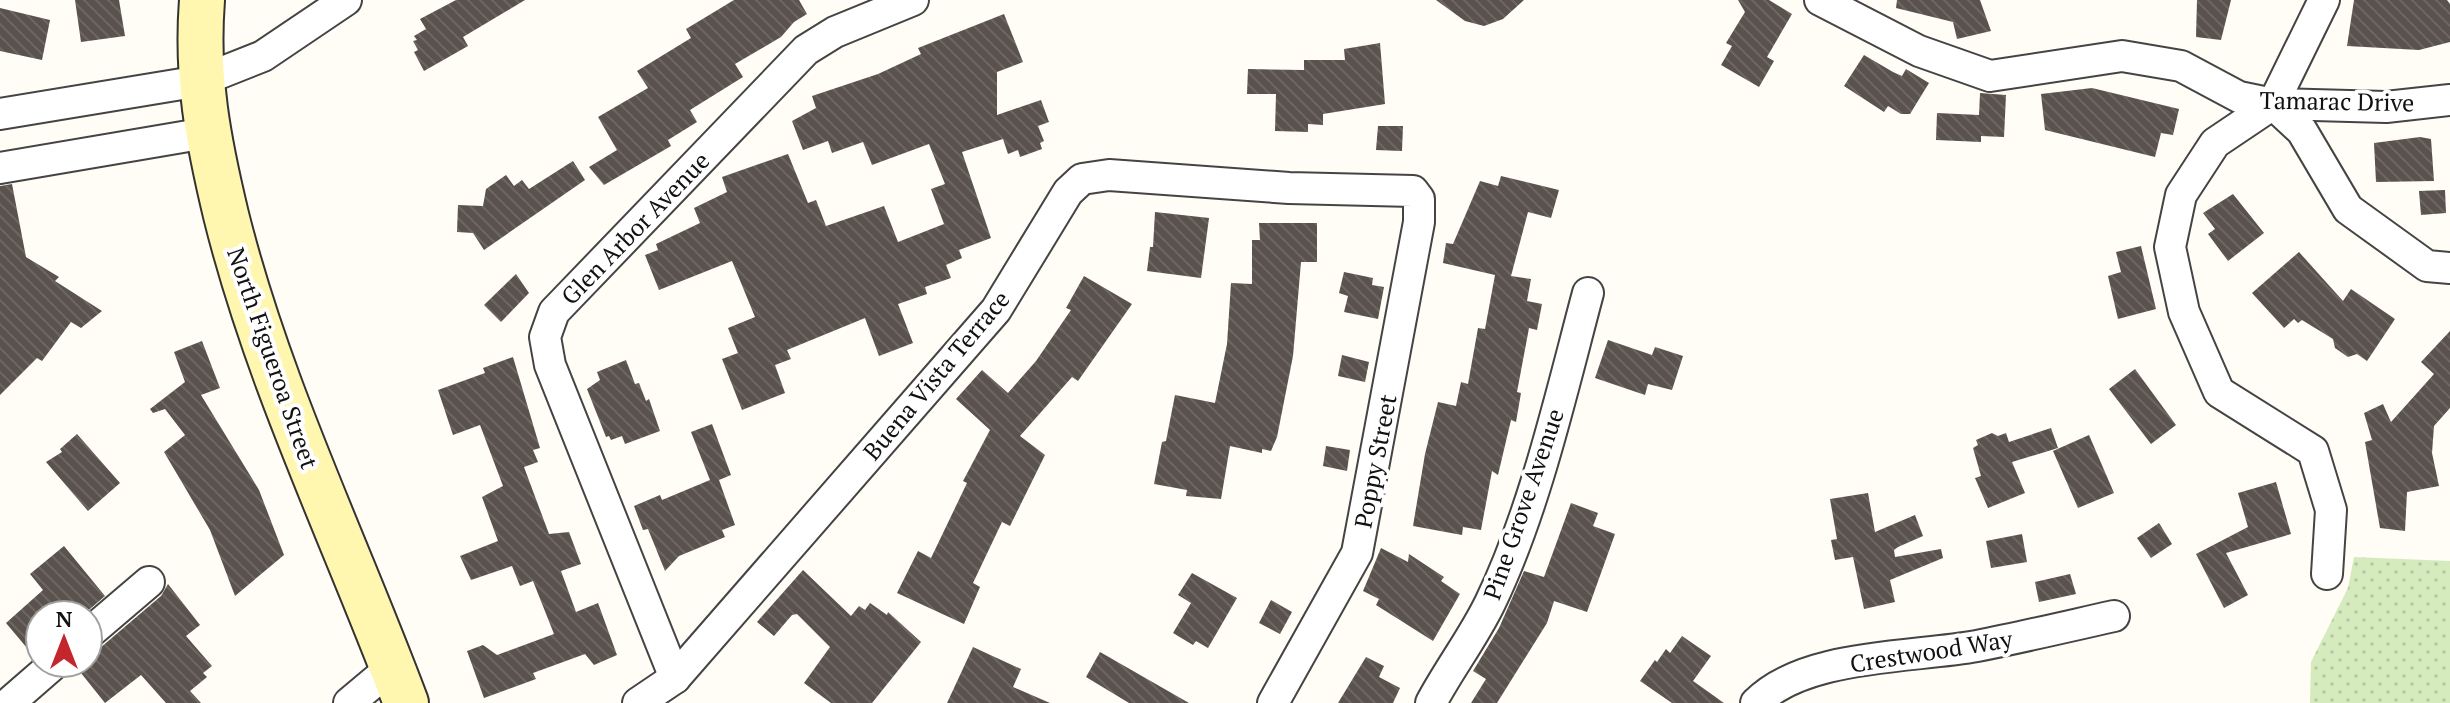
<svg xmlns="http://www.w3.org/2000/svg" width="2450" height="703" font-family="'PT Serif',serif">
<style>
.grass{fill:url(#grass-dots)}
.building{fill:url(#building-back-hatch)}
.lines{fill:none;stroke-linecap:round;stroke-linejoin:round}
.street-casing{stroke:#444;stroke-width:34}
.secondary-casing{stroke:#333;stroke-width:48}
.street{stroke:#fff;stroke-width:30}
.secondary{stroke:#fff6b0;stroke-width:44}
.labels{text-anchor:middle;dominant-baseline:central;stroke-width:8;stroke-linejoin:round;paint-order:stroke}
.street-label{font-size:24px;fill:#111;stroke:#fff}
</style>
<defs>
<pattern id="grass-dots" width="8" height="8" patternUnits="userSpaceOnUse" patternTransform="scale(2)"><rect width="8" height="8" fill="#d5ebbd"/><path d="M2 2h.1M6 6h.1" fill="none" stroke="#b6c8a1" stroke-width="1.8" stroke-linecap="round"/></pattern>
<pattern id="building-back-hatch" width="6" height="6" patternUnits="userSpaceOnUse" patternTransform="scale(2)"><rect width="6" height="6" fill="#5a524d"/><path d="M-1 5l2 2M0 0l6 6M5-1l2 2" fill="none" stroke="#6d6662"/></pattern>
</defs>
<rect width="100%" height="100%" fill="#fffdf5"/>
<polygon class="grass" points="2354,557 2450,561 2450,703 2310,703 2311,662 2348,588"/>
<g class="building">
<polygon points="75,0 119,0 125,36 81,42"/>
<polygon points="456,0 525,0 463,37 468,46 424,71 414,52 418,50 413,41 417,40 414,36 426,29 420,19"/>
<polygon points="734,0 799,0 807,14 794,22 781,37 735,64 743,77 690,110 697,122 668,140 671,146 604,185 589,167 617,150 598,117 648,88 637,71 691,38 686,29"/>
<polygon points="1436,0 1524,0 1503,19 1484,26 1465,21"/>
<polygon points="1738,0 1769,0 1792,14 1767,57 1774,61 1759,87 1721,65 1732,46 1726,43 1745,12"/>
<polygon points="1897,0 1980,0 1991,31 1957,39 1953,22 1896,8"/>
<polygon points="2197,0 2231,0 2221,40 2196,37"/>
<polygon points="2354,0 2447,0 2450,4 2450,42 2419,50 2347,46"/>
<polygon points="0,8 50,20 42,60 0,51"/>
<polygon points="1004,14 1023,62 997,72 997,115 1041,100 1049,122 1038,126 1044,141 1040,143 1042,149 1020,157 1018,150 1008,154 1003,139 962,152 991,238 959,250 962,258 946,265 951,278 925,287 927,294 898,304 913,343 879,356 865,318 787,350 791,359 775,365 785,393 742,410 722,359 738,353 728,328 755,317 732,261 659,290 645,255 658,250 656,244 700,223 694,208 727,192 722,177 788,154 808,203 816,200 826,226 884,206 898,242 944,224 931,189 945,184 929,144 872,165 863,142 832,153 828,141 803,150 792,121 816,108 812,96 878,74 921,54 918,48"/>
<polygon points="1380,43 1385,104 1323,114 1323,125 1308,124 1308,132 1275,131 1276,94 1247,94 1248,69 1304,70 1304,60 1345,60 1344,49"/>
<polygon points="1864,55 1893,72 1902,76 1906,69 1929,83 1910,114 1901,114 1888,106 1884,112 1844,86"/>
<polygon points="2092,88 2179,109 2173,135 2161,133 2155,157 2045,130 2041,94"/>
<polygon points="1980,93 2006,95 2004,137 1981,136 1981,142 1936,140 1937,113 1979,115"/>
<polygon points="1378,126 1403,126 1402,151 1376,150"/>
<polygon points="2420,137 2431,139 2434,181 2376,182 2374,143"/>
<polygon points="573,161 585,180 484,250 473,233 457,232 458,205 483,206 486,189 506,175 514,186 522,180 529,189"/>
<polygon points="1501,176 1559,190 1551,218 1528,212 1511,276 1531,279 1527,301 1542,304 1537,330 1529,328 1517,392 1521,393 1516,422 1511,420 1498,475 1492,471 1481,530 1463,527 1462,535 1413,526 1425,454 1438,402 1456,406 1461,382 1468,384 1478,328 1485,329 1495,275 1443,263 1446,243 1453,244 1480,181 1498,186"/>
<polygon points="12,184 26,257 59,277 55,281 102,311 81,328 71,322 42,361 37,358 0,395 0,186"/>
<polygon points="2445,190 2446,213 2421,215 2419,191"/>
<polygon points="2233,194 2264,233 2228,261 2208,234 2215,229 2203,213"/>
<polygon points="1155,212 1209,218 1201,278 1147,271 1150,247 1153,247"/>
<polygon points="1259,223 1317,223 1317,262 1301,262 1293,356 1277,437 1271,451 1262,449 1262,453 1230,446 1221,499 1186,496 1187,490 1154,484 1162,442 1166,441 1175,395 1215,403 1227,344 1231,283 1252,284 1252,240 1260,240"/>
<polygon points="2141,246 2156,309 2118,319 2108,276 2121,272 2116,252"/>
<polygon points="2299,252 2343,301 2351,289 2395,319 2367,361 2357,354 2348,357 2335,348 2333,339 2302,320 2298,323 2294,319 2284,328 2252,293"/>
<polygon points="1344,272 1373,278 1372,285 1384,287 1378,319 1344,312 1348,296 1339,293"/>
<polygon points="516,274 529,293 501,322 484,305"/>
<polygon points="1084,276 1132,304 1078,381 1072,377 1020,436 1045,455 1010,526 1002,522 973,583 980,587 964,624 897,593 918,551 931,558 967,483 963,481 990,430 956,399 982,370 1008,393 1036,361 1071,310 1066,308"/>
<polygon points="2450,331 2450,408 2434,426 2432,453 2439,486 2407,492 2405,531 2380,528 2365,442 2372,440 2364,413 2383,404 2391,422 2434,374 2421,362"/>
<polygon points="1608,340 1652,355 1655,347 1683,356 1672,390 1648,384 1645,395 1595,378"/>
<polygon points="202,341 220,388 201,395 259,490 284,555 235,596 210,530 164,452 185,435 165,409 153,413 150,409 185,382 174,352"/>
<polygon points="1342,355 1369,362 1365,382 1338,376"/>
<polygon points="513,357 540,448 533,450 538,462 524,467 549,534 569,532 581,564 561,571 576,612 598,603 617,655 594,665 585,654 533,673 536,679 484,698 467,651 483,645 497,655 554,634 533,581 520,586 512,566 471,580 460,556 498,541 482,497 503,486 480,425 453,435 438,390 485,373 483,368"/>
<polygon points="626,360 635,384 639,383 646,401 649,399 660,431 625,444 622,436 611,440 609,436 606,437 587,389 600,380 597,372"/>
<polygon points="2135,369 2176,425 2151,444 2109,389"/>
<polygon points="712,424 731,475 719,480 735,525 722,530 725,537 679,556 665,571 648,529 643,530 634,506 660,495 662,500 710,480 691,432"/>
<polygon points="2051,428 2058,448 2012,462 2025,493 1988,508 1975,478 1981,476 1973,448 1978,445 1976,440 1992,433 1998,436 2006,433 2009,442"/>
<polygon points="77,434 120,483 88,511 46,462 62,452 60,449"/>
<polygon points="2089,435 2114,493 2078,508 2053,451"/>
<polygon points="1326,446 1350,450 1347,471 1323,466"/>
<polygon points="2276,482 2291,534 2226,553 2248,595 2224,608 2196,554 2248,527 2238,493"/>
<polygon points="1868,493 1875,532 1915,515 1923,536 1898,547 1894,550 1895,557 1941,549 1943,558 1890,580 1895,602 1864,609 1853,557 1835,560 1831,540 1837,539 1830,499"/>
<polygon points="1571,503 1598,513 1593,526 1615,534 1587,612 1554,601 1547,623 1497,703 1471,703 1486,679 1473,671 1499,628 1524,571 1544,577"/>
<polygon points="2159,523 2172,544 2151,558 2137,538"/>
<polygon points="2022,534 2027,562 1991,568 1986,541"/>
<polygon points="64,546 105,596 83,615 40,615 40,637 27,648 6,623 43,590 30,574"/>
<polygon points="1381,548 1408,562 1409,554 1444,577 1441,581 1460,594 1433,641 1376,605 1379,599 1363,591"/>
<polygon points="803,570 851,616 859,606 865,610 870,603 887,615 888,612 921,642 872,703 831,703 804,683 830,647 797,614 792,615 774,636 757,622"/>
<polygon points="1192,573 1237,598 1208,648 1196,641 1193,645 1173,633 1191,603 1178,595"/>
<polygon points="2070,574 2076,594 2039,602 2035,582"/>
<polygon points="168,584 200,625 186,636 212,666 203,673 207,677 190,691 201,703 166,703 141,675 105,703 73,663 88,663 88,652 100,648 161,596"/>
<polygon points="1271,600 1292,612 1280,634 1259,623"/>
<polygon points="1682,636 1711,656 1693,681 1724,703 1672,703 1640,681 1655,660 1657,662 1666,649 1670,653"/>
<polygon points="973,647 1021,669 1013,687 1050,703 947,703"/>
<polygon points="1100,652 1189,703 1129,703 1086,677"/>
<polygon points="1366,657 1384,666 1379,677 1400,688 1393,703 1338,703"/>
</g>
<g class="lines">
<defs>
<g id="street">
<polyline points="1820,0 1919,51 1990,76 2122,56 2181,66 2239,97 2273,104 2386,107 2450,100"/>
<polyline points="2324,0 2273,104 2302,131 2348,209 2427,266 2450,268"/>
<polyline points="2273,104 2215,143 2181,195 2170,247 2184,312 2219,392 2313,451 2331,510 2327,574"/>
<polyline points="0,114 200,81 263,56 346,0"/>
<polyline points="0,168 206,133"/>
<polyline points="88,634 149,582"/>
<polyline points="675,678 550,365 545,337 554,312 806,50 835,32 913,0"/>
<polyline points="9,703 55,663"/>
<polyline points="349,703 392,667"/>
<polyline points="638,703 675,678 996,310 1068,192 1082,179 1109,175 1289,188 1413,191 1419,199 1419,222 1357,553 1273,703"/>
<path d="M 1431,703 C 1449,669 1473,638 1490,603 C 1535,510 1561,394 1588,293"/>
<path d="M 1756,703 C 1804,654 1911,658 1977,646 C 2023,637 2069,626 2114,616"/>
</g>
<path id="secondary" d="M 202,0 C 196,78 208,140 226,215 C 268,384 345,540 406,703"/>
</defs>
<use href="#street" class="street-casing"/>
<use href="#secondary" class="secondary-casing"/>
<use href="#street" class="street"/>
<use href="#secondary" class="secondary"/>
</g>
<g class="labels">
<g class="street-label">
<text transform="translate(2337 101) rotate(1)">Tamarac Drive</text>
<text transform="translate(635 228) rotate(-46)">Glen Arbor Avenue</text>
<text transform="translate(273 358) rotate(71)">North Figueroa Street</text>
<text transform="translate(936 375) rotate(-50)">Buena Vista Terrace</text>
<text transform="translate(1375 461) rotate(-79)">Poppy Street</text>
<text transform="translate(1523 504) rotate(-71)">Pine Grove Avenue</text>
<text transform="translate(1931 651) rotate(-9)">Crestwood Way</text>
</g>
</g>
<g transform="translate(64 639)"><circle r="38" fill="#ffffff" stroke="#a0a0a0" stroke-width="2"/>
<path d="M0-6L14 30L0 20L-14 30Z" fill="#c4262e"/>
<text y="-12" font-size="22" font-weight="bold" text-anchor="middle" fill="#111111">N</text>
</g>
</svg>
